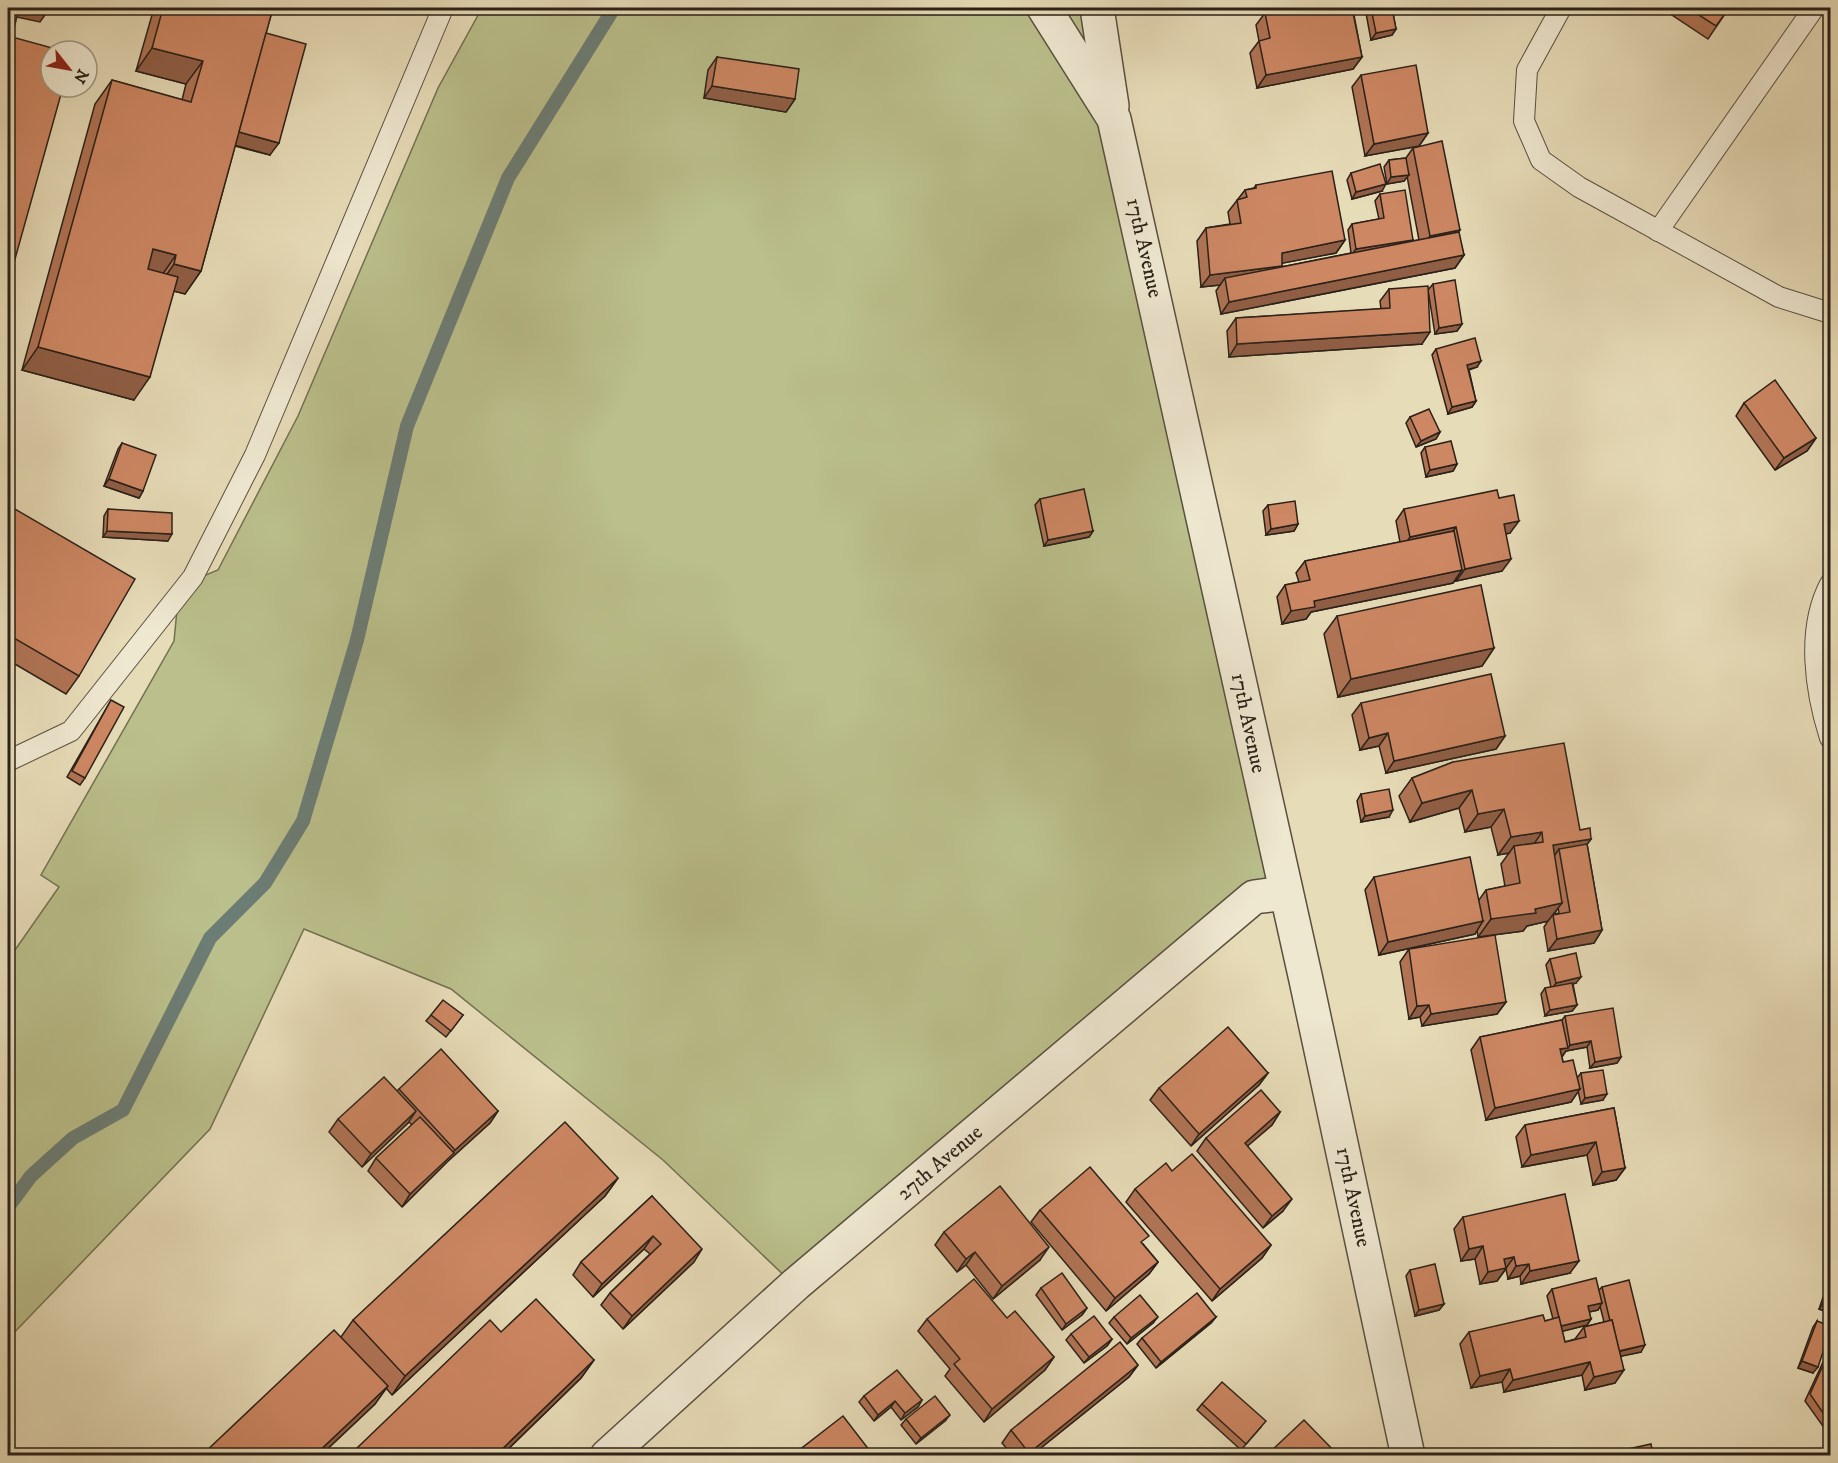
<svg xmlns="http://www.w3.org/2000/svg" width="1838" height="1463" font-family="'IM FELL DW Pica',serif">
<style>
.green{fill:#babf8b;stroke:#727052;stroke-width:1.5}
.lines{fill:none;stroke-linecap:round;stroke-linejoin:round}
.stream{stroke:#6c7d75;stroke-width:14}
.service-casing{stroke:#5a5041;stroke-width:22}
.minor-casing{stroke:#5a5041;stroke-width:36}
.service{stroke:#efe8d1;stroke-width:20}
.minor{stroke:#efe8d1;stroke-width:33}
.wall{fill:#b07455;stroke:#2b2119;stroke-width:1.5;fill-rule:evenodd}
.shaded-wall{fill:#905e45;stroke:#2b2119;stroke-width:1.5}
.building{fill:#cd8763;stroke:#2b2119;stroke-width:1.5}
.labels{text-anchor:middle;dominant-baseline:central;stroke-width:6;stroke-linejoin:round;paint-order:stroke}
.street-label{font-size:21px;fill:#2b2119;stroke:#efe8d1}
</style>
<rect width="100%" height="100%" fill="#e7dcb8"/>
<filter id="stains"><feTurbulence type="fractalNoise" baseFrequency=".00333" numOctaves="4"/><feColorMatrix values="0 0 0 0 .2 0 0 0 0 .09 0 0 0 0 .02 0 0 0 .5 -.17"/></filter>
<radialGradient id="worn" r=".72"><stop offset=".6" stop-color="#630" stop-opacity="0"/><stop offset="1" stop-color="#630" stop-opacity=".3"/></radialGradient>
<polygon class="green" points="482,8 1094,8 1281,889 792,1283 663,1160 451,989 304,929 210,1129 8,1339 8,960 59,887 41,875 174,641 177,610 196,579 218,570 298,416 438,88"/>
<g class="lines">
<polyline class="stream" points="8,1207 31,1176 73,1138 123,1110 210,938 265,883 303,821 357,640 407,426 508,178 614,8"/>
<defs>
<g id="service">
<polyline points="1561,8 1527,70 1524,121 1541,160 1579,187 1779,297 1830,313"/>
<polyline points="1658,231 1814,8"/>
<path d="M 1830,584 C 1806,629 1815,691 1830,738"/>
<polyline points="8,761 71,731 193,577 255,455 443,8"/>
</g>
<g id="minor">
<polyline points="1044,8 1114,119 1306,980 1408,1456"/>
<polyline points="1097,8 1112,106"/>
<polyline points="607,1456 796,1284 1254,897 1286,893"/>
</g>
</defs>
<use href="#service" class="service-casing"/>
<use href="#minor" class="minor-casing"/>
<use href="#service" class="service"/>
<use href="#minor" class="minor"/>
</g>
<g class="wall">
<polygon points="154,8 273,8 266,33 270,155 235,146 201,271 185,294 174,291 134,400 22,370 95,104 112,80 182,100 186,84 136,71"/>
<polygon points="1289,8 1362,8 1353,10 1362,57 1353,69 1257,88 1250,53 1259,41 1256,25 1265,13"/>
<polygon points="1365,8 1392,8 1396,29 1392,35 1371,40"/>
<polygon points="1673,8 1729,8 1708,39 1669,13"/>
<polygon points="717,57 795,99 786,112 704,98 708,70"/>
<polygon points="1361,75 1428,133 1419,146 1365,156 1352,87"/>
<polygon points="1413,148 1458,232 1464,255 1455,268 1221,314 1216,291 1220,285 1201,287 1197,241 1206,228 1230,224 1228,212 1245,190 1254,188 1256,185 1345,240 1336,253 1282,263 1281,267 1351,253 1348,230 1352,224 1379,219 1375,201 1380,194 1413,241 1419,240 1407,176 1404,181 1387,184 1384,167 1389,160 1406,158"/>
<polygon points="1351,173 1382,191 1352,199 1347,180"/>
<polygon points="1433,284 1462,324 1457,331 1435,334 1428,290"/>
<polygon points="1389,289 1422,344 1229,357 1227,331 1236,318 1381,309 1380,301"/>
<polygon points="1436,349 1477,367 1469,370 1476,401 1472,407 1448,414 1432,355"/>
<polygon points="1744,403 1816,438 1807,451 1775,470 1736,416"/>
<polygon points="1410,417 1440,432 1436,439 1416,447 1406,423"/>
<polygon points="122,443 143,491 139,498 104,486 118,449"/>
<polygon points="1425,447 1457,464 1453,471 1426,477 1421,453"/>
<polygon points="1499,498 1510,533 1506,534 1502,571 1456,581 1456,579 1453,583 1311,612 1306,619 1282,624 1277,597 1285,585 1299,582 1296,573 1305,561 1400,542 1396,521 1404,509"/>
<polygon points="1040,499 1093,531 1089,537 1044,546 1035,505"/>
<polygon points="8,505 79,676 66,694 8,660"/>
<polygon points="1268,505 1298,524 1294,531 1266,535 1263,511"/>
<polygon points="108,509 168,541 103,537 104,516"/>
<polygon points="1337,616 1494,648 1482,666 1338,697 1324,634"/>
<polygon points="111,700 85,778 80,785 67,777"/>
<polygon points="1361,703 1505,736 1496,749 1386,773 1379,746 1360,750 1352,715"/>
<path d="M 1453,762 L 1580,830 L 1591,839 L 1587,844 L 1602,930 L 1594,943 L 1548,951 L 1544,927 L 1548,921 L 1527,926 L 1523,931 L 1478,937 L 1477,930 L 1475,934 L 1379,955 L 1365,890 L 1374,877 L 1479,900 L 1486,890 L 1505,886 L 1501,864 L 1509,853 L 1498,855 L 1491,827 L 1465,832 L 1459,808 L 1410,822 L 1399,796 L 1412,778 ZM 1558,908 L 1559,913 L 1554,914 Z"/>
<polygon points="1361,794 1389,817 1361,822 1357,801"/>
<polygon points="1409,949 1506,1002 1497,1014 1422,1026 1420,1017 1409,1019 1400,962"/>
<polygon points="1550,959 1576,983 1573,984 1577,1005 1572,1011 1545,1016 1541,994 1545,988 1551,987 1546,965"/>
<polygon points="431,1015 463,1015 446,1037 426,1021"/>
<polygon points="1565,1016 1621,1057 1617,1063 1590,1068 1587,1047 1566,1051 1562,1057 1563,1062 1577,1078 1581,1073 1603,1100 1581,1104 1578,1091 1571,1102 1486,1120 1471,1050 1480,1037 1562,1020"/>
<polygon points="1268,1073 1259,1085 1191,1146 1150,1100 1159,1088"/>
<polygon points="399,1089 498,1111 490,1123 447,1162 402,1207 368,1171 376,1158 412,1125 409,1122 362,1167 329,1132 338,1119 397,1091"/>
<polygon points="1614,1108 1625,1168 1616,1180 1593,1185 1587,1155 1522,1167 1516,1137 1525,1125"/>
<polygon points="1280,1112 1272,1125 1247,1146 1283,1211 1263,1228 1197,1151 1206,1138"/>
<polygon points="1172,1171 1271,1245 1262,1258 1212,1301 1126,1202 1135,1189"/>
<polygon points="618,1178 605,1196 392,1395 386,1388 375,1404 321,1455 202,1455 341,1337 353,1320"/>
<polygon points="652,1196 694,1262 623,1329 601,1305 610,1293 650,1254 644,1249 593,1297 573,1275 581,1262"/>
<polygon points="1040,1210 1143,1244 1158,1262 1149,1274 1106,1311 1031,1222"/>
<polygon points="1463,1217 1570,1273 1521,1284 1520,1276 1508,1279 1506,1269 1497,1281 1480,1284 1475,1259 1461,1261 1454,1229"/>
<polygon points="944,1232 1040,1260 993,1299 966,1265 957,1272 935,1245"/>
<polygon points="1410,1270 1444,1304 1439,1310 1415,1316 1406,1276"/>
<polygon points="1830,1277 1830,1313 1819,1309"/>
<path d="M 1602,1287 L 1641,1352 L 1621,1356 L 1615,1383 L 1585,1390 L 1582,1375 L 1504,1392 L 1502,1382 L 1471,1388 L 1460,1344 L 1469,1332 L 1545,1321 L 1553,1319 L 1547,1296 L 1552,1289 L 1599,1290 ZM 1600,1306 L 1604,1322 L 1584,1327 L 1575,1339 L 1565,1342 L 1562,1331 L 1587,1325 L 1591,1319 L 1589,1312 L 1598,1310 Z"/>
<polygon points="1041,1288 1087,1308 1082,1315 1062,1330 1036,1295"/>
<polygon points="1114,1317 1153,1323 1127,1344 1109,1323"/>
<polygon points="1216,1317 1211,1323 1156,1368 1137,1344 1142,1338"/>
<polygon points="1007,1318 1054,1357 1045,1370 984,1422 945,1376 950,1369 918,1331 927,1319"/>
<polygon points="1817,1321 1813,1373 1798,1368 1813,1327"/>
<polygon points="501,1332 594,1360 581,1378 502,1455 351,1455 356,1449"/>
<polygon points="1071,1334 1112,1339 1107,1346 1084,1363 1066,1340"/>
<polygon points="1830,1347 1830,1436 1805,1401"/>
<polygon points="1138,1365 1129,1377 1032,1455 1012,1455 1002,1443 1011,1430"/>
<polygon points="864,1396 922,1400 918,1407 901,1420 891,1407 874,1421 859,1402"/>
<polygon points="1202,1404 1261,1427 1241,1450 1197,1410"/>
<polygon points="906,1419 945,1421 916,1444 901,1425"/>
</g>
<g class="shaded-wall">
<polygon points="16,10 45,15 40,22 12,16"/>
<polygon points="1396,29 1392,35 1371,40 1376,33"/>
<polygon points="152,48 203,61 186,84 136,71"/>
<polygon points="1362,57 1353,69 1257,88 1266,75"/>
<polygon points="712,86 795,99 786,112 704,98"/>
<polygon points="239,132 279,143 270,155 230,144"/>
<polygon points="1428,133 1419,146 1365,156 1374,144"/>
<polygon points="1409,175 1404,181 1387,184 1391,177"/>
<polygon points="1386,184 1382,191 1352,199 1356,192"/>
<polygon points="1460,230 1451,243 1421,248 1430,236"/>
<polygon points="1345,240 1336,253 1273,265 1282,253"/>
<polygon points="1413,240 1409,246 1351,256 1356,249"/>
<polygon points="153,249 176,255 160,278 137,272"/>
<polygon points="1464,255 1455,268 1221,314 1229,302"/>
<polygon points="174,264 201,271 185,294 158,287"/>
<polygon points="1282,266 1273,278 1225,278 1220,285 1201,287 1210,275"/>
<polygon points="1462,324 1457,331 1435,334 1439,328"/>
<polygon points="1430,332 1422,344 1229,357 1237,344"/>
<polygon points="38,347 150,377 134,400 22,370"/>
<polygon points="1481,361 1477,367 1463,371 1467,365"/>
<polygon points="1476,401 1472,407 1448,414 1452,407"/>
<polygon points="1440,432 1436,439 1416,447 1421,441"/>
<polygon points="1816,438 1807,451 1775,470 1784,458"/>
<polygon points="1457,464 1453,471 1426,477 1430,470"/>
<polygon points="109,479 143,491 139,498 104,486"/>
<polygon points="1519,521 1510,533 1495,536 1504,524"/>
<polygon points="1298,524 1294,531 1266,535 1271,529"/>
<polygon points="1456,527 1447,540 1402,549 1410,537"/>
<polygon points="107,531 172,534 168,541 103,537"/>
<polygon points="1093,531 1089,537 1044,546 1048,540"/>
<polygon points="1511,559 1502,571 1456,581 1465,569"/>
<polygon points="1462,570 1453,583 1311,612 1306,619 1282,624 1291,611 1314,601"/>
<polygon points="1494,648 1482,666 1338,697 1351,679"/>
<polygon points="1388,733 1379,746 1360,750 1369,738"/>
<polygon points="1505,736 1496,749 1386,773 1394,761"/>
<polygon points="1472,790 1459,808 1410,822 1422,803"/>
<polygon points="1504,809 1491,827 1465,832 1478,814"/>
<polygon points="1393,810 1389,817 1361,822 1365,816"/>
<polygon points="1542,832 1530,850 1514,846 1509,853 1498,855 1511,837"/>
<polygon points="1591,839 1578,857 1559,849 1551,861 1553,845"/>
<polygon points="1562,903 1548,921 1527,926 1523,931 1478,937 1491,919"/>
<polygon points="1483,921 1475,934 1379,955 1388,942"/>
<polygon points="1602,930 1594,943 1548,951 1557,939"/>
<polygon points="1581,977 1576,983 1552,989 1556,983"/>
<polygon points="1506,1002 1497,1014 1422,1026 1431,1014"/>
<polygon points="1429,1005 1420,1017 1409,1019 1417,1006"/>
<polygon points="1577,1005 1572,1011 1545,1016 1550,1010"/>
<polygon points="1591,1041 1587,1047 1566,1051 1559,1060 1560,1049 1568,1048 1570,1045"/>
<polygon points="1621,1057 1617,1063 1590,1068 1595,1062"/>
<polygon points="1268,1073 1259,1085 1191,1146 1199,1134"/>
<polygon points="1580,1089 1571,1102 1486,1120 1495,1108"/>
<polygon points="1607,1094 1603,1100 1581,1104 1585,1098"/>
<polygon points="416,1111 408,1123 362,1167 371,1154"/>
<polygon points="498,1111 490,1123 447,1162 402,1207 410,1194 455,1150"/>
<polygon points="1280,1112 1272,1125 1236,1156 1245,1143"/>
<polygon points="1596,1142 1587,1155 1522,1167 1531,1155"/>
<polygon points="1625,1168 1616,1180 1593,1185 1602,1172"/>
<polygon points="618,1178 605,1196 392,1395 405,1376"/>
<polygon points="1292,1199 1283,1211 1263,1228 1272,1216"/>
<polygon points="653,1236 644,1249 593,1297 602,1284"/>
<polygon points="1271,1245 1262,1258 1212,1301 1220,1289"/>
<polygon points="1483,1246 1475,1259 1461,1261 1469,1249"/>
<polygon points="1049,1247 1040,1260 993,1299 1002,1286"/>
<polygon points="702,1249 694,1262 623,1329 632,1316"/>
<polygon points="975,1252 966,1265 957,1272 966,1259"/>
<polygon points="1514,1257 1497,1281 1480,1284 1488,1272 1504,1259"/>
<polygon points="1579,1261 1570,1273 1521,1284 1530,1271"/>
<polygon points="1158,1262 1149,1274 1106,1311 1115,1298"/>
<polygon points="1529,1264 1520,1276 1508,1279 1516,1266"/>
<polygon points="1602,1303 1598,1310 1584,1313 1588,1306"/>
<polygon points="1823,1303 1830,1306 1830,1313 1819,1309"/>
<polygon points="1444,1304 1439,1310 1415,1316 1419,1310"/>
<polygon points="1087,1308 1082,1315 1062,1330 1066,1324"/>
<polygon points="1158,1317 1153,1323 1127,1344 1131,1338"/>
<polygon points="1216,1317 1211,1323 1156,1368 1161,1362"/>
<polygon points="1591,1319 1587,1325 1556,1333 1561,1326"/>
<polygon points="1112,1339 1107,1346 1084,1363 1089,1357"/>
<polygon points="1645,1345 1641,1352 1613,1358 1617,1352"/>
<polygon points="1054,1357 1045,1370 984,1422 992,1409"/>
<polygon points="594,1360 581,1378 502,1455 496,1455"/>
<polygon points="1802,1361 1818,1367 1813,1373 1798,1368"/>
<polygon points="1590,1362 1582,1375 1504,1392 1513,1380"/>
<polygon points="1138,1365 1129,1377 1032,1455 1027,1455 1029,1453"/>
<polygon points="1510,1369 1502,1382 1471,1388 1480,1376"/>
<polygon points="1624,1370 1615,1383 1585,1390 1594,1377"/>
<polygon points="388,1386 375,1404 321,1455 315,1455"/>
<polygon points="922,1400 918,1407 901,1420 905,1413"/>
<polygon points="895,1401 891,1407 874,1421 878,1415"/>
<polygon points="950,1415 945,1421 916,1444 921,1438"/>
</g>
<g class="building">
<polygon points="8,8 19,8 12,37 63,51 51,51 51,87 63,87 8,284"/>
<polygon points="19,8 46,8 45,15 19,10"/>
<polygon points="163,8 273,8 201,271 174,264 176,255 153,249 148,269 178,277 150,377 38,347 112,80 191,102 203,61 152,48"/>
<polygon points="1292,8 1352,8 1362,57 1266,75 1259,41 1270,38 1265,13"/>
<polygon points="1371,8 1392,8 1396,29 1376,33"/>
<polygon points="1688,8 1729,8 1716,26"/>
<polygon points="266,33 306,44 279,143 239,132"/>
<polygon points="717,57 799,69 795,99 712,86"/>
<polygon points="1416,65 1428,133 1374,144 1361,75"/>
<polygon points="1442,141 1460,230 1430,236 1413,148"/>
<polygon points="1406,158 1409,175 1391,177 1389,160"/>
<polygon points="1380,164 1386,184 1356,192 1351,173"/>
<polygon points="1332,171 1345,240 1282,253 1282,266 1210,275 1206,228 1241,223 1237,200 1247,197 1245,190 1256,188 1256,185"/>
<polygon points="1405,190 1413,240 1356,249 1352,224 1384,218 1380,194"/>
<polygon points="1459,232 1464,255 1229,302 1225,278"/>
<polygon points="1455,280 1462,324 1439,328 1433,284"/>
<polygon points="1428,286 1430,332 1237,344 1236,318 1390,308 1389,289"/>
<polygon points="1475,338 1481,361 1467,365 1476,401 1452,407 1436,349"/>
<polygon points="1775,380 1816,438 1784,458 1744,403"/>
<polygon points="1429,409 1440,432 1421,441 1410,417"/>
<polygon points="1451,441 1457,464 1430,470 1425,447"/>
<polygon points="122,443 156,455 143,491 109,479"/>
<polygon points="1084,489 1093,531 1048,540 1040,499"/>
<polygon points="1497,490 1499,498 1514,495 1519,521 1504,524 1511,559 1465,569 1456,527 1410,537 1404,509"/>
<polygon points="1295,501 1298,524 1271,529 1268,505"/>
<polygon points="8,505 135,579 79,676 9,635 8,638"/>
<polygon points="108,509 172,513 172,534 107,531"/>
<polygon points="1454,531 1462,570 1314,601 1315,607 1291,611 1285,585 1310,580 1305,561"/>
<polygon points="1481,585 1494,648 1351,679 1337,616"/>
<polygon points="1491,674 1505,736 1394,761 1388,733 1369,738 1361,703"/>
<polygon points="111,700 124,707 85,778 72,771"/>
<polygon points="1564,743 1580,830 1590,828 1591,839 1553,845 1562,903 1535,909 1536,913 1491,919 1486,890 1520,883 1514,846 1543,842 1542,832 1511,837 1504,809 1478,814 1472,790 1422,803 1412,778 1453,762"/>
<polygon points="1389,789 1393,810 1365,816 1361,794"/>
<polygon points="1587,844 1602,930 1557,939 1553,915 1570,912 1559,849"/>
<polygon points="1470,857 1483,921 1388,942 1374,877"/>
<polygon points="1495,935 1506,1002 1431,1014 1429,1005 1417,1006 1409,949"/>
<polygon points="1576,953 1581,977 1556,983 1550,959"/>
<polygon points="1572,983 1577,1005 1550,1010 1545,988"/>
<polygon points="443,1000 463,1015 451,1031 431,1015"/>
<polygon points="1613,1008 1621,1057 1595,1062 1591,1041 1570,1045 1565,1016"/>
<polygon points="1562,1020 1568,1048 1560,1049 1563,1062 1573,1060 1580,1089 1495,1108 1480,1037"/>
<polygon points="1228,1027 1268,1073 1199,1134 1159,1088"/>
<polygon points="441,1049 498,1111 455,1150 399,1089"/>
<polygon points="1603,1070 1607,1094 1585,1098 1581,1073"/>
<polygon points="384,1077 416,1111 371,1154 338,1119"/>
<polygon points="1261,1090 1280,1112 1245,1143 1292,1199 1272,1216 1206,1138"/>
<polygon points="1614,1108 1625,1168 1602,1172 1596,1142 1531,1155 1525,1125"/>
<polygon points="420,1117 454,1153 410,1194 376,1158"/>
<polygon points="565,1122 618,1178 405,1376 353,1320"/>
<polygon points="1192,1154 1271,1245 1220,1289 1135,1189 1166,1163 1172,1171"/>
<polygon points="1090,1167 1149,1236 1141,1242 1158,1262 1115,1298 1040,1210"/>
<polygon points="1000,1186 1049,1247 1002,1286 975,1252 966,1259 944,1232"/>
<polygon points="1565,1194 1579,1261 1530,1271 1529,1264 1516,1266 1514,1257 1504,1259 1506,1268 1488,1272 1483,1246 1469,1249 1463,1217"/>
<polygon points="652,1196 702,1249 632,1316 610,1293 661,1244 653,1236 602,1284 581,1262"/>
<polygon points="1435,1264 1444,1304 1419,1310 1410,1270"/>
<polygon points="1062,1273 1087,1308 1066,1324 1041,1288"/>
<polygon points="1596,1278 1602,1303 1588,1306 1591,1319 1561,1326 1552,1289"/>
<polygon points="974,1279 1007,1318 1015,1311 1054,1357 992,1409 954,1364 960,1359 927,1319"/>
<polygon points="1629,1280 1645,1345 1619,1351 1612,1320 1610,1321 1602,1287"/>
<polygon points="1830,1283 1830,1306 1823,1303"/>
<polygon points="1197,1293 1216,1317 1161,1362 1142,1338"/>
<polygon points="1140,1295 1158,1317 1131,1338 1114,1317"/>
<polygon points="536,1299 594,1360 496,1455 362,1455 356,1449 490,1320 501,1332"/>
<polygon points="1543,1315 1545,1321 1559,1317 1565,1342 1586,1337 1584,1327 1612,1320 1624,1370 1594,1377 1590,1362 1513,1380 1510,1369 1480,1376 1469,1332"/>
<polygon points="1094,1316 1112,1339 1089,1357 1071,1334"/>
<polygon points="1817,1321 1830,1326 1830,1331 1818,1367 1802,1361"/>
<polygon points="334,1330 388,1386 315,1455 202,1455"/>
<polygon points="1120,1342 1138,1365 1029,1453 1011,1430"/>
<polygon points="1830,1350 1830,1423 1810,1394"/>
<polygon points="897,1370 922,1400 905,1413 895,1401 878,1415 864,1396"/>
<polygon points="1222,1382 1266,1421 1246,1444 1202,1404"/>
<polygon points="935,1396 950,1415 921,1438 906,1419"/>
<polygon points="843,1416 873,1455 801,1455 798,1451"/>
<polygon points="1304,1420 1338,1455 1272,1455 1269,1453"/>
<polygon points="1651,1444 1653,1455 1601,1455"/>
</g>
<g class="labels">
<g class="street-label">
<text transform="translate(1144 248) rotate(77)">17th Avenue</text>
<text transform="translate(1248 723) rotate(78)">17th Avenue</text>
<text transform="translate(940 1163) rotate(-40)">27th Avenue</text>
<text transform="translate(1353 1197) rotate(78)">17th Avenue</text>
</g>
</g>
<rect width="1838" height="1463" fill="none" stroke="#e7dcb8" stroke-width="30"/>
<rect x="9" y="9" width="1820" height="1445" fill="none" stroke="#2b2119" stroke-width="3"/>
<rect x="15" y="15" width="1808" height="1433" fill="none" stroke="#2b2119" stroke-width="1.5"/>
<g transform="translate(69 69) rotate(121)"><circle r="28" fill="#efe8d1" stroke="#a19887" stroke-width="1.5"/>
<path d="M0-4.5L10 22L0 15L-10 22Z" fill="#8f2418"/>
<text y="-9" font-size="16" font-weight="bold" text-anchor="middle" fill="#2b2119">N</text>
</g>
<rect width="100%" height="100%" filter="url(#stains)"/>
<rect width="100%" height="100%" fill="url(#worn)"/>
</svg>
